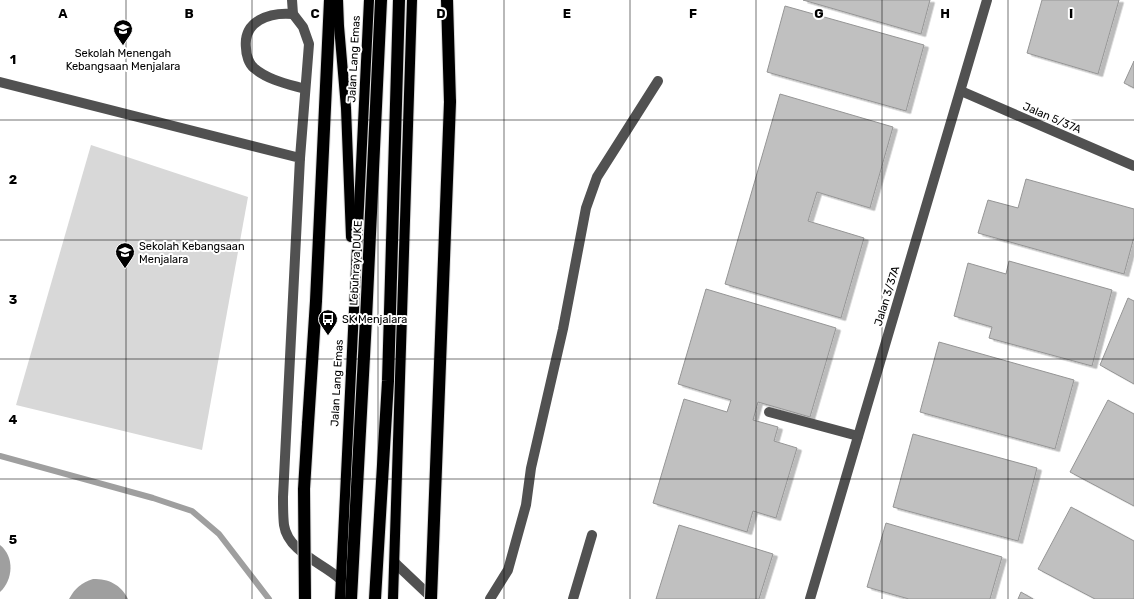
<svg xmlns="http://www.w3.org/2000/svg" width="1134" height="599" font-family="Rubik,sans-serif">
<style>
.green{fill:#d8d8d8}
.water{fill:#9f9f9f}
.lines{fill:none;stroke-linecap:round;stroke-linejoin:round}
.stream{stroke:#9f9f9f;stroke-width:6}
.building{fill:#c0c0c0;stroke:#959595;filter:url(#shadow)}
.major-casing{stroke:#dbdbdb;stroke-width:12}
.highway-casing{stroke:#dbdbdb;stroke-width:14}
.minor{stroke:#515151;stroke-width:10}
.major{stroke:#000;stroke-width:10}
.highway{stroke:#000;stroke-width:12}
.highway-bridge-casing{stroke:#dbdbdb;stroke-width:14;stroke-linecap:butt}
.highway-bridge{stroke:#000;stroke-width:12}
.grid{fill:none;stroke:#000;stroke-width:1;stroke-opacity:0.55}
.labels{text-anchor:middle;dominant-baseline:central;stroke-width:4;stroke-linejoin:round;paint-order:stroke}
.poi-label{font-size:11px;fill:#000;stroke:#fff;text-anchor:start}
.street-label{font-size:11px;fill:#000;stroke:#fff}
.grid-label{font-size:13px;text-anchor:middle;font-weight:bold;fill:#000;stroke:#fff;stroke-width:4;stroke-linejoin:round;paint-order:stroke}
</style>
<defs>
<filter id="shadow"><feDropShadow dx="4.5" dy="2.5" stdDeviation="0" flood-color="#0004"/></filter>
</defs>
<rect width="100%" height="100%" fill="#fff"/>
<polygon class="green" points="91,145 248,197 202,450 16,405"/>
<g class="water">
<path d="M 0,545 C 15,557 13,580 0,592 Z"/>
<path d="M 93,579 C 109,579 120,584 128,599 L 69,599 C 75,588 81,583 93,579 Z"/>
</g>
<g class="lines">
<polyline class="stream" points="0,456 153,498 192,511 219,534 269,599"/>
</g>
<g class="building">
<polygon points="803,0 930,0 921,34"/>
<polygon points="1042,0 1119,0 1098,74 1027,53"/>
<polygon points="785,6 924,45 906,111 767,72"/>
<polygon points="1134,61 1134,88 1124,83"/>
<polygon points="780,94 893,127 870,208 817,192 808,221 864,238 841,318 725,284"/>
<polygon points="1026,179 1134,209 1134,237 1124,274 978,233 988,200 1018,208"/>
<polygon points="1009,261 1112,290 1092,366 989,338 992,327 954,316 968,263 1006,274"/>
<polygon points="706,289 836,328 810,417 758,402 753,420 778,427 774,441 797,448 776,518 753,511 747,532 653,503 684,399 727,412 731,400 678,384"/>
<polygon points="1128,298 1134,301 1134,384 1100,365"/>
<polygon points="939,342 1074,380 1055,449 920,412"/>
<polygon points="1108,400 1134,414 1134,506 1070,472"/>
<polygon points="913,434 1037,468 1018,541 893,507"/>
<polygon points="1071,507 1134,541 1134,599 1095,599 1038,569"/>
<polygon points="886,523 1002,557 990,599 909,599 867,587"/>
<polygon points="679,525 773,554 759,599 656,599"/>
<polygon points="1021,592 1033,599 1018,599"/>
</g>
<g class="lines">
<defs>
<g id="major">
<polyline points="338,0 339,26 346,108 351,237"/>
<polyline points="340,599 369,0"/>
<polyline points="393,599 412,0"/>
</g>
<g id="highway">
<polyline points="447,0 450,102"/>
<polyline points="308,424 316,301 330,0"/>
<polyline points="351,599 366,319 381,0"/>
<polyline points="375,599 388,381 399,0"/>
</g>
</defs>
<use href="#major" class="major-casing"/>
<use href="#highway" class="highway-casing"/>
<g class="minor">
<polyline points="292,0 293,14 303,27 309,44 300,158"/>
<path d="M 293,14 C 269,12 243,21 246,48 C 246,55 249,64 254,68 C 268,80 288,84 305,89"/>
<path d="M 0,82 L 300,158 L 283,497 C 283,506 283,516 284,525 C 288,552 323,563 340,579"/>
<polyline points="961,91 1134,166"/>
<polyline points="769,412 858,436"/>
<polyline points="395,563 433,599"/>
<polyline points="490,599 508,570 526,505 531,468 563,329 586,208 597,177 658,81"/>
<polyline points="573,599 592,535"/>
<polyline points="810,599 987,0"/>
</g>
<use href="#major" class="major"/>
<use href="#highway" class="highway"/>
<defs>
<g id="highway-bridge">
<polyline points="305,599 304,489 308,424"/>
<polyline points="431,599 450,102"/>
</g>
</defs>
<use href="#highway-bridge" class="highway-bridge-casing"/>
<use href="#highway-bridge" class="highway-bridge"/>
</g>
<path class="grid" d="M 126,0 L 126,599M 252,0 L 252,599M 378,0 L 378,599M 504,0 L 504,599M 630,0 L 630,599M 756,0 L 756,599M 882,0 L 882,599M 1008,0 L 1008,599M 0,120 L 1134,120M 0,240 L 1134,240M 0,359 L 1134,359M 0,479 L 1134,479"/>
<defs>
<symbol id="school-pin" viewBox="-11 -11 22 30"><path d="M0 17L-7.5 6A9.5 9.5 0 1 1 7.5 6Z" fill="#000" stroke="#fff"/><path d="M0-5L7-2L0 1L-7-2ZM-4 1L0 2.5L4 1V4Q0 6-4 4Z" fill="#fff"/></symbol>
<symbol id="bus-pin" viewBox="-11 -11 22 30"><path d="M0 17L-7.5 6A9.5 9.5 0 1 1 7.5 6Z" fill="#000" stroke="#fff"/><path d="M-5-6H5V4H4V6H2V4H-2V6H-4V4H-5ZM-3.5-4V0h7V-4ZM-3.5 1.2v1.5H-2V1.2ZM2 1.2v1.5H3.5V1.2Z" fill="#fff"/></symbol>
</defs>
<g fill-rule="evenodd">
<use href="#school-pin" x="112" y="18" width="22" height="30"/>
<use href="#school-pin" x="114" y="241" width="22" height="30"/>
<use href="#bus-pin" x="317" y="308" width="22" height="30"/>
</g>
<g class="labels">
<g class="poi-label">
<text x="123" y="53" text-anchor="middle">Sekolah Menengah<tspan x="123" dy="13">Kebangsaan Menjalara</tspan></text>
<text x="139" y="246">Sekolah Kebangsaan<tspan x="139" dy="13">Menjalara</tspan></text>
<text x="342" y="319">SK Menjalara</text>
</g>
<g class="street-label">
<text transform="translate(354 59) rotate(-87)">Jalan Lang Emas</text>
<text transform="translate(1052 118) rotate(23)">Jalan 5/37A</text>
<text transform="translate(356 263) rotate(-87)">Lebuhraya DUKE</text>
<text transform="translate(887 296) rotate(-73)">Jalan 3/37A</text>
<text transform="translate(337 383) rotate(-87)">Jalan Lang Emas</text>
</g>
</g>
<g class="grid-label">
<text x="63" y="18">A</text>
<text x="189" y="18">B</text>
<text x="315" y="18">C</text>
<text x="441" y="18">D</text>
<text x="567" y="18">E</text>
<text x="693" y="18">F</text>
<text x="819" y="18">G</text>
<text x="945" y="18">H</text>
<text x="1071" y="18">I</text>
<text x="13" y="64">1</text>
<text x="13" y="184">2</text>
<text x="13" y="304">3</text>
<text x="13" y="424">4</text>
<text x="13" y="544">5</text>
</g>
</svg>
